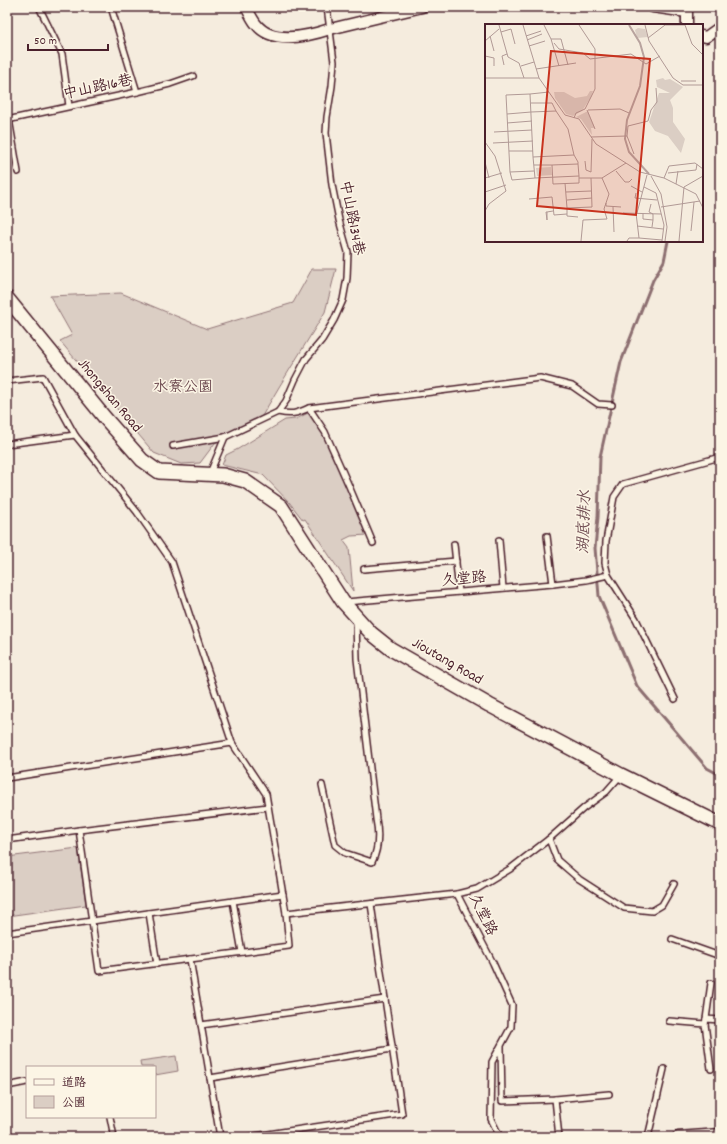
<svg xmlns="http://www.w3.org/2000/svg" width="727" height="1144" font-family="Dekko,'LXGW WenKai TC',sans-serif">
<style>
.green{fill:#dbcec4;stroke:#927678}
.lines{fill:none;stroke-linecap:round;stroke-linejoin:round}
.stream{stroke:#8c6e70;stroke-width:3}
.service-casing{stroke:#4a1f2b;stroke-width:8}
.minor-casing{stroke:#4a1f2b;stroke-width:13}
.tertiary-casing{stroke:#4a1f2b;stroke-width:16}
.service{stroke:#fcf5e5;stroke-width:5}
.minor{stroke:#fcf5e5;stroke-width:10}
.tertiary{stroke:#fcf5e5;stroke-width:13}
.labels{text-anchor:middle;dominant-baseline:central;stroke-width:3;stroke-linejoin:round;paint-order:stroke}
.street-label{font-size:15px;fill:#4a1f2b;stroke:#fcf5e5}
.park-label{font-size:15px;fill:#6e4b51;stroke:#fcf5e5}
.water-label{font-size:16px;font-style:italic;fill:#704d53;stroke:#fcf5e5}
.inset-river{fill:none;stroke:#b8a39e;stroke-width:2}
.inset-road{fill:none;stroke:#b19a96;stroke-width:1}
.view{fill:#c8321e;fill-opacity:0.15;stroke:#c8321e;stroke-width:2}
.inset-edge{fill:none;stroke:#4a1f2b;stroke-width:2}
</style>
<rect width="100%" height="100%" fill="#f5ecde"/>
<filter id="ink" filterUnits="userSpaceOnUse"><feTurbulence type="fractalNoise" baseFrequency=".025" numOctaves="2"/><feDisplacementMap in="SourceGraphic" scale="8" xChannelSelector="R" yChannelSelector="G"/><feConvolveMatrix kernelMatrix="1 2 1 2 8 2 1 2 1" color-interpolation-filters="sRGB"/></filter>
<g filter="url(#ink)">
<g class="green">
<polygon points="312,269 336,269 325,312 279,387 262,416 215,443 200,463 181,464 154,453 60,341 72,335 50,296 121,293 207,329 293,303"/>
<polygon points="310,412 325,435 368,535 351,536 343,540 349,548 353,591 305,519 303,520 289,502 263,475 222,465 226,455 238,449 285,420 296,419"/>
<polygon points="78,848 86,905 7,916 7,857"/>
<polygon points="176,1056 178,1071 155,1075 155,1067 141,1067 140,1061"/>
</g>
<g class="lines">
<g class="stream">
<polyline points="682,13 682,25"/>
<polyline points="668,241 664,261 653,280 621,362 600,457 598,517 595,548 599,596 637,686 707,768 720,775"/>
</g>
<defs>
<g id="service">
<polyline points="39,7 62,54 69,106"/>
<polyline points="111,7 137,92"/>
<polyline points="9,119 18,172"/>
<polyline points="7,120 137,92 170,84 193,76"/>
<polyline points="7,381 43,377 75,435"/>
<polyline points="309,408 540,378 572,386 598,404 612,405"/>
<path d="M 278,412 C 291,415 296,414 309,408 L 325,432 L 349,486 L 373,543"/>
<polyline points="7,444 75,435 137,512 172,562 232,743"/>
<polyline points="173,446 225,437"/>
<polyline points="210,473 225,437 278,412 286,401 295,380 306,359 322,340 334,320 343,300 347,278 348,252 339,220 332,185 326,133 327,117 332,86 334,62 327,7"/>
<polyline points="547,536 553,584"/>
<polyline points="499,540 503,588"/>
<polyline points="454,544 459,592"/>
<polyline points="364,569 456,561"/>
<polyline points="346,602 553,584 586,580 608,575"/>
<polyline points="675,699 636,619 608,575 605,563 606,541 614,497 623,484 720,457"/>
<polyline points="7,778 232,743 266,794 286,913 457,894"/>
<path d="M 322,785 L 335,845 L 345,853 L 372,862 C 379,848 379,834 376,819 L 357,659 L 356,620"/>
<polyline points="268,807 79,830 99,971 289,946 286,913"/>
<polyline points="549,839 557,860 579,879 624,908 652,911 662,905 674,884"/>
<polyline points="7,840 79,830"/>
<polyline points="233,901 242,952"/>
<polyline points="149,913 157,964"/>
<polyline points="7,933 283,894"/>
<polyline points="672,939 720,956"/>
<polyline points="190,959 220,1137"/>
<polyline points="711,983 706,1019 720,1020"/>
<polyline points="706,1019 705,1024 711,1069"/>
<polyline points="669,1021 705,1024"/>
<polyline points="201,1025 385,999"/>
<polyline points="501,1047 502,1101 555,1099 609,1094"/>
<polyline points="210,1078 392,1049"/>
<polyline points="7,1086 27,1082"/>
<polyline points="555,1099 559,1137"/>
<polyline points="110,1117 114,1137"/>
<polyline points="247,1137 402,1114 371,904"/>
<polyline points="500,1137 491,1119 492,1062 511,1027 512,1005 493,963 457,894 477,889 510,869 549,839 584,808 606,792 621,775"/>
<polyline points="648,1137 664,1069"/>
</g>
<g id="minor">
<path d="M 246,7 C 249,12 252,19 256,24 C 272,45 309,36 330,29 L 422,7"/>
<polyline points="653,7 687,12 687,25"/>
<polyline points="702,36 706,37 720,27"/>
<polyline points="678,1137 720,1134"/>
</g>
<polyline id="tertiary" points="7,298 105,418 142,460 159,472 223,475 245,481 281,506 343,602 371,633 391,649 489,705 621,775 720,824"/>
</defs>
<use href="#service" class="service-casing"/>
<use href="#minor" class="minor-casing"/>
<use href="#tertiary" class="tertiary-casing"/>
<use href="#service" class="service"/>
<use href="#minor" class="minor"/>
<use href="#tertiary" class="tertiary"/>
</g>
</g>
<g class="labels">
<g class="street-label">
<text transform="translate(98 88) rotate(-12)">中山路16巷</text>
<text transform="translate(351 218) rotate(79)">中山路134巷</text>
<text transform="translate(109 396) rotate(50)">Jhongshan Road</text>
<text transform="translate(464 580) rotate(-5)">久堂路</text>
<text transform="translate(447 662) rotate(30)">Jioutang Road</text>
<text transform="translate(482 915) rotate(64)">久堂路</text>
</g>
<g class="park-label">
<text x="183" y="388">水寮公園</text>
</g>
<g class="water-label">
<text transform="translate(585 522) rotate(-88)">湖底排水</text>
</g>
</g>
<g transform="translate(485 24)">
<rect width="218" height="218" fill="#f5ecde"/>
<path d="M 153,4 L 160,5 L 163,13 L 152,14 L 150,6 ZM 178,54 L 180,56 L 185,55 L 198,63 L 185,76 L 188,84 L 188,98 L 200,115 L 196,129 L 183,112 L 170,107 L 164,98 L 174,69 L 185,69 L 172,63 L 171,56 ZM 105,67 L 108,67 L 106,73 L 97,87 L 88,92 L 81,90 L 70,74 L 69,68 L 79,68 L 90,74 L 102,72 ZM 103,87 L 110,104 L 106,104 L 107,111 L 96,95 L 91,93 ZM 66,143 L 67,151 L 52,152 L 51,144 Z" fill="#dbcec4"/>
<path class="inset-river" d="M 144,1 L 155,19 L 159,33 L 155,62 L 142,96 L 140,115 L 144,128 L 164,150"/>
<path class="inset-road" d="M 14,1 L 23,33 L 34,39 L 39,54M 38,1 L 54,54 L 80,91 L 94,95 L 111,120 L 155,148 L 179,154 L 211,170 L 218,184M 59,1 L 66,15 L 76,15 L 83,41M 160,1 L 164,17 L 188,54 L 198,61 L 218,61M 179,1 L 200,1M 200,1 L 207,20 L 218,31M 16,8 L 26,5 L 30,20M 5,12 L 9,27M 41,12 L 56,7M 163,14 L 180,1M 66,15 L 74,42M 42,16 L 57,10M 0,17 L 14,5M 69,19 L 74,25 L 98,29 L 105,35 L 146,30 L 161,40 L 175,32M 44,22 L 60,17M 0,32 L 9,34 L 9,42M 19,41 L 17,32 L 22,30M 36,42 L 49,38M 51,45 L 91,39M 0,54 L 54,54M 196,57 L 211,57M 45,70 L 64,68M 46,79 L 67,79 L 71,87M 102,86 L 110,105M 103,86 L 135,85 L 144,89M 46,88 L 71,87 L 83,105 L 89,131M 22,90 L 46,88M 89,94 L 91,89 L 100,85 L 110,65 L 110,25 L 94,1M 22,99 L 47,97M 9,108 L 47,106M 106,113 L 142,112M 0,118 L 10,132 L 21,167 L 4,180 L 0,187M 8,119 L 48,117M 24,127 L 48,127M 149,130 L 142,112 L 143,102 L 163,97 L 166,86 L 172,78 L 171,64M 48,133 L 45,70 L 21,71 L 25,148 L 49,147M 100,137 L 101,146 L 106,148 L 107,115M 0,138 L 4,154M 93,140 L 67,141 L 68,160 L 94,159 L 94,154M 49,141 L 67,141M 131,147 L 140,158 L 144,158 L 147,155M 25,148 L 27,156 L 50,154M 183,149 L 211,146 L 212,140M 94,152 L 50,154 L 48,133 L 89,131 L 93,138 L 93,140 L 94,152 L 94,154 L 117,154M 166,152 L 176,170 L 182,203 L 180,217M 0,154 L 17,149M 179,154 L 184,142 L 210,139 L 218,145M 80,159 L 82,184 L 107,183 L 106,154M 191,160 L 193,147M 146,162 L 157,168M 159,163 L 171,169 L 179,201 L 177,217M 199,163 L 218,152M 0,168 L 21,161M 81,168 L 106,167M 151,169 L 150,174 L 172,176M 44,175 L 67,173 L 69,191 L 82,190M 82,176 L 107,174M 121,179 L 121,182 L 136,183M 166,180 L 164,188 L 168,190 L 168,196M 128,183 L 129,208M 176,183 L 215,177M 82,184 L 82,192 L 93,193M 62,188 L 62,196 L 61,188 L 62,188 L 68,187M 138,189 L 176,190M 151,189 L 154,214 L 177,216M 152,189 L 162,151M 158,189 L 158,195 L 168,196 L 167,203M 152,202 L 178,205M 206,207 L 209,178M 96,217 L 98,196 L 122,195 L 119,185 L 124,170 L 117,154 L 141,139M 142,217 L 144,214 L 154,214M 194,217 L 199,163"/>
<path class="view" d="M 66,27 L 165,35 L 151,191 L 52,182 Z"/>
<rect width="218" height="218" class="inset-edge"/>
</g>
<rect width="727" height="1144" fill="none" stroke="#fcf5e5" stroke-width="24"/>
<rect x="12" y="12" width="703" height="1120" fill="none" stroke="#4a1f2b" stroke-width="1.5" filter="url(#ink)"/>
<rect x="26" y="1066" width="130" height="52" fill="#fcf5e5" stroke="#b59f9b"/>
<rect x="34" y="1079" width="20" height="6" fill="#fcf5e5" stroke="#b59f9b"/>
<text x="62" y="1086" font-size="12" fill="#4a1f2b">道路</text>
<rect x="34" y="1096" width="20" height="12" fill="#dbcec4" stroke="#b59f9b"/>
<text x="62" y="1106" font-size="12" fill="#4a1f2b">公園</text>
<path d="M28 44v6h80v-6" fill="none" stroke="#4a1f2b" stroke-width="2"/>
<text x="34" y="44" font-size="12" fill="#4a1f2b" stroke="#fcf5e5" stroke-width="3" paint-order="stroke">50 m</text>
</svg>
